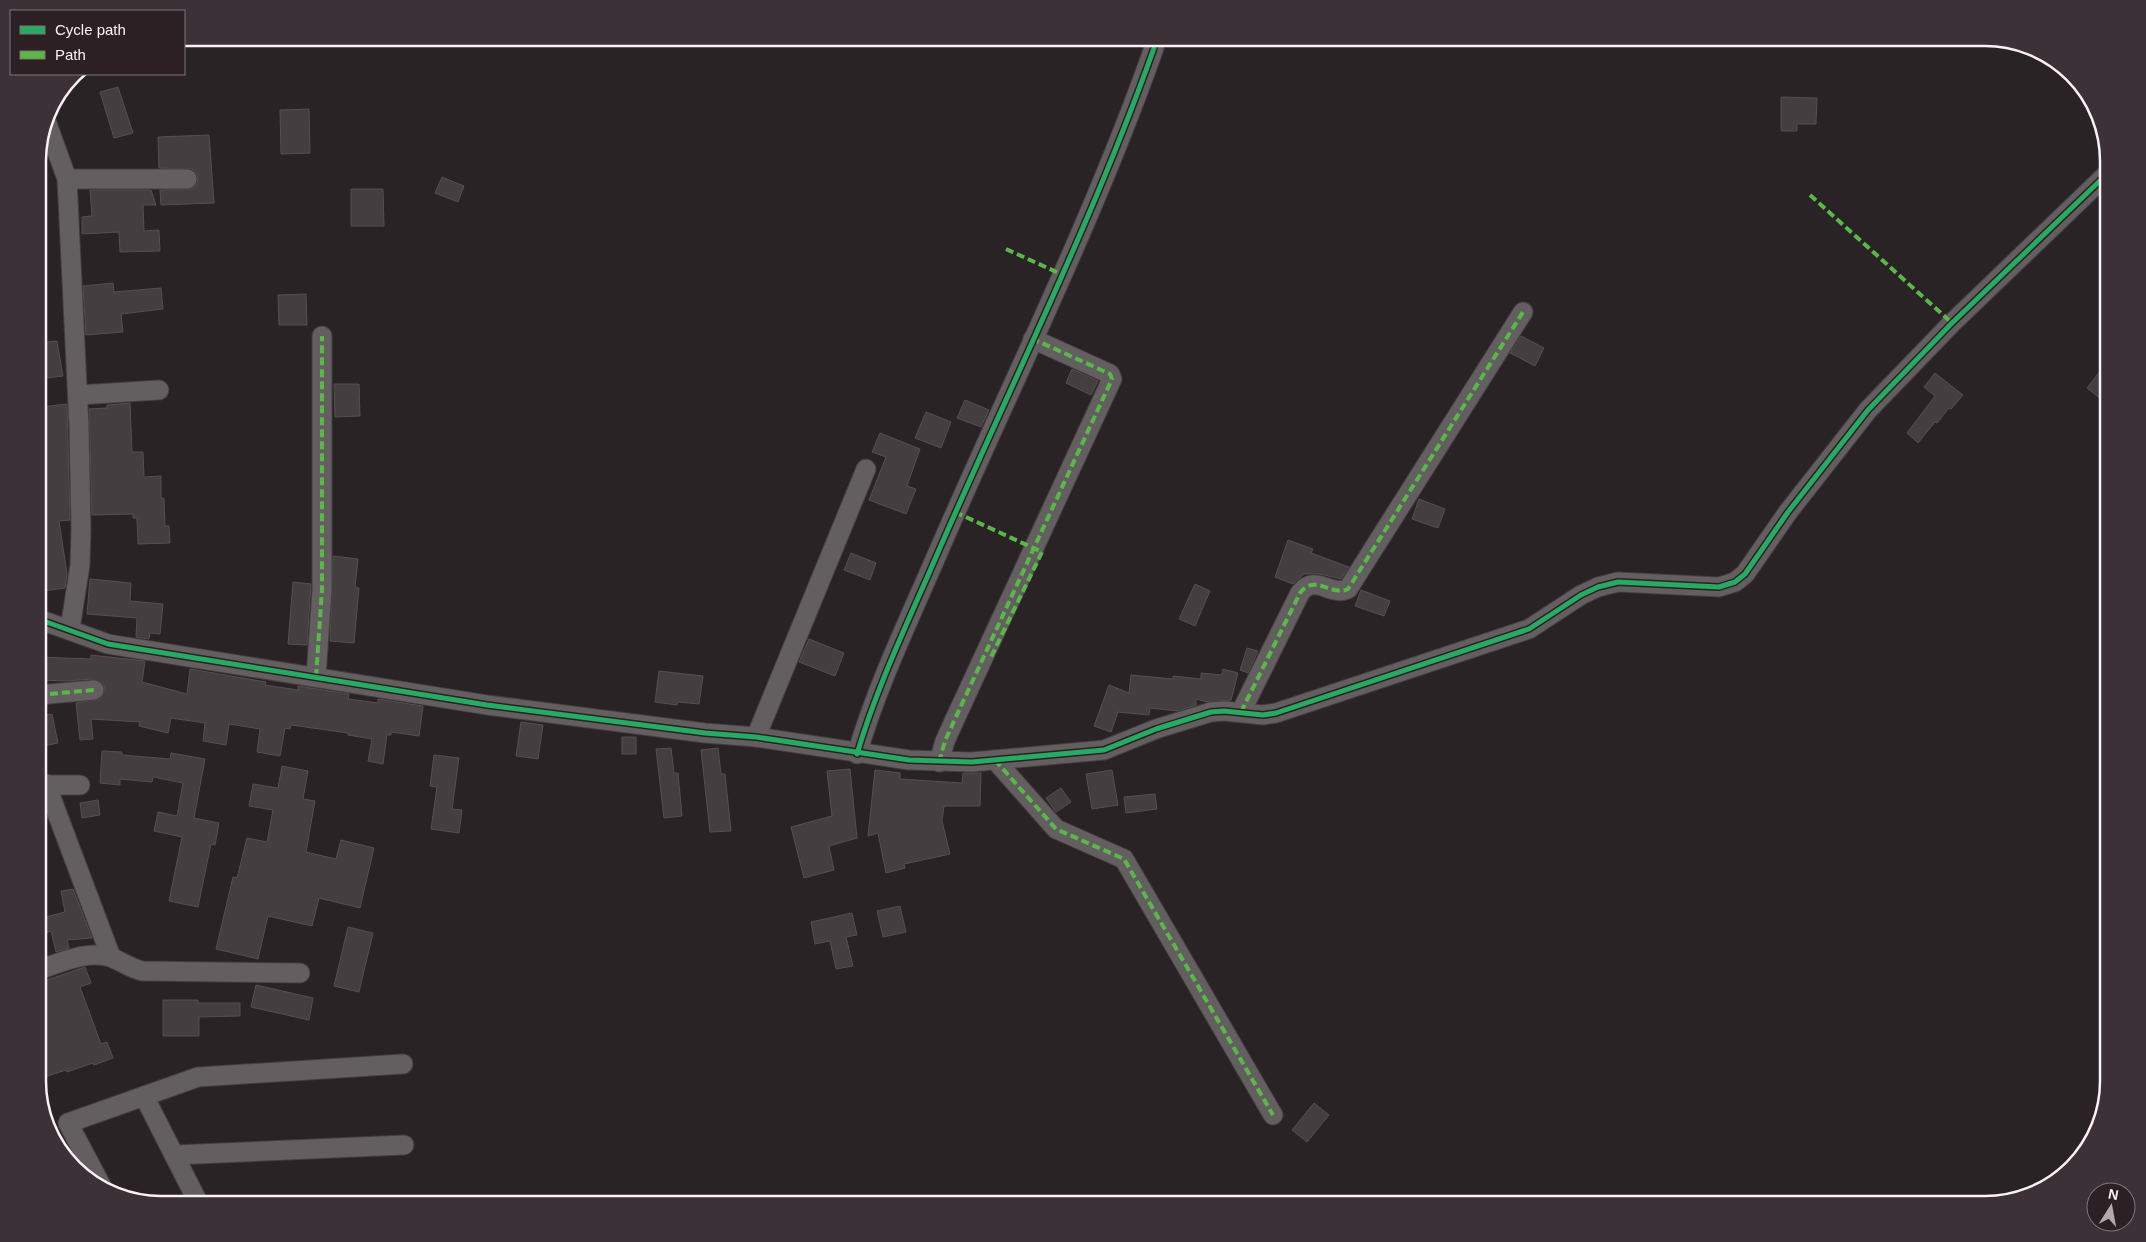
<svg xmlns="http://www.w3.org/2000/svg" width="2146" height="1242" font-family="Helvetica,sans-serif">
<style>
.building{fill:#453e41;stroke:#554f52}
.lines{fill:none;stroke-linecap:round;stroke-linejoin:round}
.minor-casing{stroke:#443e40;stroke-width:21}
.minor{stroke:#635e60;stroke-width:19}
.quiet{stroke:#58b947;stroke-width:4;stroke-dasharray:8 4;stroke-linecap:butt}
.cycleway-casing{stroke:#2c2025;stroke-width:8}
.cycleway{stroke:#26ab63;stroke-width:5}
.rim{fill:none;stroke:#faf1f4;stroke-width:2.5}
</style>
<rect width="100%" height="100%" fill="#292326"/>
<g class="building">
<polygon points="118,87 133,133 114,138 100,92"/>
<polygon points="1781,97 1817,98 1816,124 1797,124 1797,131 1781,131"/>
<polygon points="309,109 310,153 281,154 280,110"/>
<polygon points="209,135 214,203 161,205 160,190 192,189 196,185 198,179 196,173 192,169 159,168 158,137"/>
<polygon points="442,177 464,186 458,202 435,193"/>
<polygon points="351,189 383,189 384,226 351,226"/>
<polygon points="90,190 151,190 156,205 143,205 144,231 159,230 160,251 120,252 119,232 82,234 82,217 92,216"/>
<polygon points="113,283 114,292 161,288 163,309 121,314 123,332 86,335 83,286"/>
<polygon points="306,294 307,325 279,325 278,295"/>
<polygon points="1521,336 1544,348 1535,366 1510,353"/>
<polygon points="57,341 63,376 38,379 38,343"/>
<polygon points="1072,369 1098,381 1091,395 1066,383"/>
<polygon points="2100,371 2108,378 2108,392 2102,400 2087,388"/>
<polygon points="1935,373 1963,395 1951,409 1949,408 1937,423 1935,422 1918,443 1907,433 1935,396 1924,387"/>
<polygon points="334,384 359,384 360,416 335,417"/>
<polygon points="965,400 989,410 981,427 957,418"/>
<polygon points="130,403 132,452 143,452 144,477 161,476 161,498 164,498 165,526 169,526 170,543 138,544 137,518 133,518 133,514 92,515 89,409 107,408 107,405"/>
<polygon points="67,404 70,520 59,521 67,574 65,588 44,591 38,552 38,410 41,410 41,407"/>
<polygon points="926,412 951,422 941,448 915,438"/>
<polygon points="880,433 920,449 907,486 916,489 906,514 869,500 886,457 872,452"/>
<polygon points="1419,499 1445,509 1438,528 1412,519"/>
<polygon points="1288,540 1313,549 1311,553 1349,567 1341,579 1320,574 1304,574 1293,584 1275,577"/>
<polygon points="851,553 876,563 870,580 844,570"/>
<polygon points="333,556 358,559 355,587 359,588 354,643 330,641"/>
<polygon points="90,579 131,583 130,601 163,604 160,634 150,633 149,639 136,637 137,618 87,614"/>
<polygon points="293,582 311,584 307,645 288,644"/>
<polygon points="1195,584 1210,591 1195,626 1179,619"/>
<polygon points="1361,590 1390,601 1384,616 1355,606"/>
<polygon points="809,639 844,653 835,676 799,662"/>
<polygon points="1247,648 1258,651 1248,673 1240,670"/>
<polygon points="91,655 145,661 142,682 187,694 190,669 266,682 265,685 298,690 298,686 349,694 348,699 378,703 378,699 423,706 419,736 391,732 391,735 387,735 383,764 368,761 372,739 348,735 348,733 291,725 290,729 285,728 280,756 257,752 260,729 229,724 226,745 203,741 205,723 171,718 168,733 139,726 140,722 91,719 93,739 80,740 76,703 101,699 105,689 103,684 93,679 66,681 38,680 38,657 91,659"/>
<polygon points="1223,669 1238,673 1231,700 1207,702 1196,699 1196,705 1178,711 1150,708 1149,715 1118,712 1111,732 1094,726 1109,685 1129,693 1131,675 1173,679 1173,676 1201,679 1201,673 1222,675"/>
<polygon points="659,671 703,676 699,704 678,702 677,705 655,702"/>
<polygon points="52,714 58,743 43,746 38,716"/>
<polygon points="521,722 543,725 538,759 516,756"/>
<rect x="622" y="737" width="14" height="17"/>
<polygon points="671,748 674,773 678,773 682,816 664,818 656,749"/>
<polygon points="718,748 721,774 725,774 731,831 710,832 701,750"/>
<polygon points="102,751 122,752 122,755 170,759 171,753 205,759 194,818 219,823 215,845 211,844 198,907 169,901 182,837 154,831 158,812 177,816 183,783 153,777 152,782 120,779 120,785 100,783"/>
<polygon points="434,755 459,758 452,809 462,810 459,833 431,829 437,787 430,786"/>
<polygon points="282,766 308,771 303,799 315,801 306,852 336,859 341,840 374,848 360,908 319,898 312,926 268,916 258,959 216,949 233,877 237,878 247,838 267,842 273,810 249,806 253,784 278,788"/>
<polygon points="850,769 857,838 829,846 834,870 804,878 791,827 832,816 827,771"/>
<polygon points="875,770 900,773 900,779 962,783 963,773 981,773 980,806 944,806 942,821 950,854 904,864 905,868 886,873 878,833 868,836"/>
<polygon points="1112,770 1118,805 1092,809 1086,774"/>
<polygon points="1061,788 1071,802 1056,812 1046,798"/>
<polygon points="1155,794 1157,809 1126,813 1124,797"/>
<polygon points="98,800 100,815 82,818 80,803"/>
<polygon points="73,889 92,938 67,940 69,948 56,952 51,931 38,936 38,919 65,912 61,891"/>
<polygon points="900,906 906,932 883,937 877,911"/>
<polygon points="852,913 857,935 846,937 853,966 836,969 830,941 815,944 811,922"/>
<polygon points="348,927 373,933 359,992 334,986"/>
<polygon points="85,967 91,983 80,987 101,1044 107,1042 113,1058 94,1065 93,1063 67,1072 66,1070 42,1078 38,1068 38,983"/>
<polygon points="256,985 313,998 309,1020 251,1007"/>
<polygon points="163,1000 198,1000 198,1003 240,1003 240,1016 199,1017 199,1036 163,1036"/>
<polygon points="1314,1103 1329,1115 1307,1142 1292,1130"/>
</g>
<g class="lines">
<defs>
<g id="minor">
<polyline points="46,121 67,179 79,427 81,530 80,565 70,629"/>
<polyline points="67,179 187,179"/>
<polyline points="78,395 159,390"/>
<polyline points="38,619 108,644 487,705 705,733 756,737 909,760 972,762 1104,750 1156,729 1211,712 1224,711 1263,715 1276,713 1529,629 1581,595 1598,587 1618,582 1719,587 1735,582 1745,574 1788,512 1868,410 1952,323 2108,173"/>
<polyline points="316,677 322,590 322,336"/>
<polyline points="38,695 94,690"/>
<path d="M 1241,712 L 1300,593 C 1315,573 1331,597 1348,589 L 1523,312"/>
<polyline points="756,737 866,469"/>
<path d="M 857,754 C 877,686 908,622 936,557 C 1009,388 1092,223 1154,48"/>
<polyline points="995,760 1056,829 1124,859 1273,1115"/>
<polyline points="939,762 945,741 955,719 1112,379 1110,374 1033,339"/>
<polyline points="46,784 111,957"/>
<polyline points="38,785 80,785"/>
<path d="M 38,970 C 60,963 86,950 110,957 C 121,961 130,968 142,971 L 300,973"/>
<polyline points="144,1096 199,1204"/>
<polyline points="174,1155 404,1145"/>
<polyline points="103,1189 68,1123 198,1077 403,1064"/>
</g>
</defs>
<use href="#minor" class="minor-casing"/>
<use href="#minor" class="minor"/>
<g class="quiet">
<polyline points="1810,195 1952,323"/>
<polyline points="1006,249 1063,275"/>
<polyline points="955,512 1042,552 991,657"/>
<polyline points="316,677 322,590 322,336"/>
<polyline points="38,695 94,690"/>
<path d="M 1241,712 L 1300,593 C 1315,573 1331,597 1348,589 L 1523,312"/>
<polyline points="995,760 1056,829 1124,859 1273,1115"/>
<polyline points="939,762 945,741 955,719 1112,379 1110,374 1033,339"/>
</g>
<defs>
<g id="cycleway">
<polyline points="38,619 108,644 487,705 705,733 756,737 909,760 972,762 1104,750 1156,729 1211,712 1224,711 1263,715 1276,713 1529,629 1581,595 1598,587 1618,582 1719,587 1735,582 1745,574 1788,512 1868,410 1952,323 2108,173"/>
<path d="M 857,754 C 877,686 908,622 936,557 C 1009,388 1092,223 1154,48"/>
</g>
</defs>
<use href="#cycleway" class="cycleway-casing"/>
<use href="#cycleway" class="cycleway"/>
</g>
<path d="M0 0H2146V1242H0ZM161 46H1985A115 115 0 0 1 2100 161V1081A115 115 0 0 1 1985 1196H161A115 115 0 0 1 46 1081V161A115 115 0 0 1 161 46Z" fill="#3c3136" fill-rule="evenodd"/>
<path class="rim" d="M161 46H1985A115 115 0 0 1 2100 161V1081A115 115 0 0 1 1985 1196H161A115 115 0 0 1 46 1081V161A115 115 0 0 1 161 46Z"/>
<rect x="10" y="10" width="175" height="65" fill="#2c2025" stroke="#7e7478"/>
<rect x="20" y="26" width="25" height="8" fill="#26ab63" stroke="#7e7478"/>
<text x="55" y="35" font-size="15" fill="#faf1f4">Cycle path</text>
<rect x="20" y="51" width="25" height="8" fill="#58b947" stroke="#7e7478"/>
<text x="55" y="60" font-size="15" fill="#faf1f4">Path</text>
<g transform="translate(2111 1207) rotate(11)"><circle r="24" fill="#2c2025" stroke="#7e7478"/>
<path d="M0-4L9 19L0 12L-9 19Z" fill="#b1a9ac"/>
<text y="-8" font-size="14" font-weight="bold" text-anchor="middle" fill="#faf1f4">N</text>
</g>
</svg>
